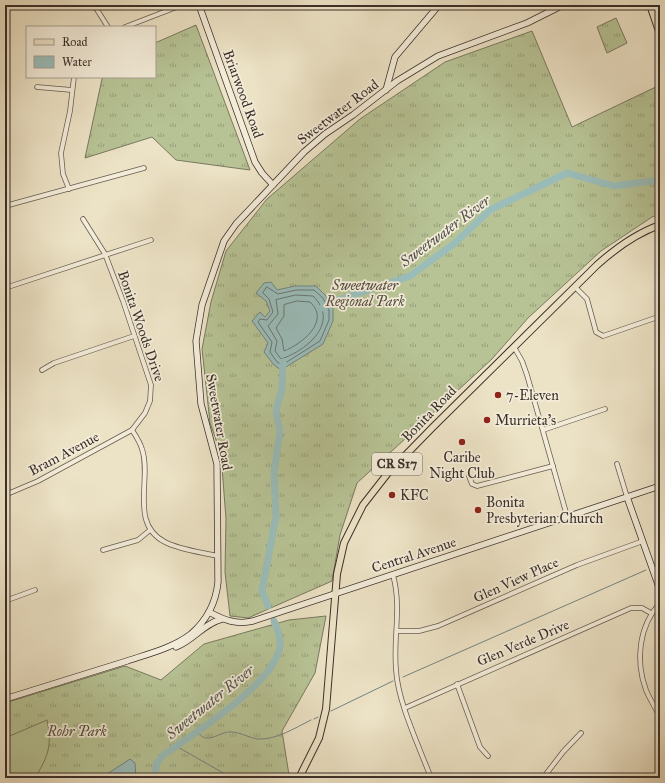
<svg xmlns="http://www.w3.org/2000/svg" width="665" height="783" font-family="'IM FELL Great Primer',serif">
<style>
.grass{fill:url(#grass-tufts);stroke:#797960}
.garden{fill:#b7c395;stroke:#797960}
.water{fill:#9abdba;stroke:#748480}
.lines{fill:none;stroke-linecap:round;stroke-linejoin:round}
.shore{stroke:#6a7672;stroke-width:1}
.stream{stroke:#748480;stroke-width:1}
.river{stroke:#9abdba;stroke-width:7}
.street-casing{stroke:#675c51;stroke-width:5.5}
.secondary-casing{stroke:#3b2f2a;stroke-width:7}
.primary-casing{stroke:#3b2f2a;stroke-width:8}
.street{stroke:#f3ecd9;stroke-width:4}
.secondary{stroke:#f3ecd9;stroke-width:5.5}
.primary{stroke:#ece2c5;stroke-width:6}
.poi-dot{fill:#8f2418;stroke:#f3ecd9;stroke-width:1.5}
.labels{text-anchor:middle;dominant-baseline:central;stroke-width:3.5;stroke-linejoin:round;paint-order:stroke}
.shield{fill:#f3ecd9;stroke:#72685e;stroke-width:1}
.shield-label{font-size:13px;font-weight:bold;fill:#3b2f2a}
.street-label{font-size:14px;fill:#3b2f2a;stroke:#f3ecd9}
.park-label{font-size:14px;font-style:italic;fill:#544d3f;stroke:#f3ecd9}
.poi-label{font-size:14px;fill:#3b2f2a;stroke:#f3ecd9;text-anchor:start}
.water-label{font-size:15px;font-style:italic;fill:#53524e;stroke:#f3ecd9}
</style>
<defs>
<pattern id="grass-tufts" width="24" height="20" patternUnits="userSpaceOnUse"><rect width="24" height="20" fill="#b7c395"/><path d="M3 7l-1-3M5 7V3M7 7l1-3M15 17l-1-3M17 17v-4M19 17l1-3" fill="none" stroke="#969f7a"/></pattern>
</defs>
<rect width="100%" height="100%" fill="#ece2c5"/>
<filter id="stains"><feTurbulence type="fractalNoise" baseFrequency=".005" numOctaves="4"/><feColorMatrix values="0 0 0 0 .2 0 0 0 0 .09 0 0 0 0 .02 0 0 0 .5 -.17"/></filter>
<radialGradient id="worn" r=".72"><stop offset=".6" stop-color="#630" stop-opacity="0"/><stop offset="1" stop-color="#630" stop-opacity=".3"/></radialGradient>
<g class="grass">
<polygon points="616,18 627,43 607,53 597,27"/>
<polygon points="196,25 250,170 176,160 152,137 85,158 102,79 104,77 155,77 155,43"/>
<polygon points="532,31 572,127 660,85 660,214 652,217 601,251 528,318 492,359 357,483 340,535 332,581 248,618 230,616 225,572 226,519 221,454 210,423 202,349 211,302 226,251 267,199 360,119 445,62"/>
<polygon points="326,616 315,673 282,731 289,775 286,778 5,778 5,703 125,666 161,680 204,644 289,620"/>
</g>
<path class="garden" d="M 47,720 C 52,744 49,755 36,776 L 34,778 L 10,778 L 5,765 L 5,738 Z"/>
<g class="water">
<polygon points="271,282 277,290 295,286 316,286 326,296 333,308 333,321 323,344 281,370 274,365 264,352 268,343 252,321 260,312 265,317 270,311 266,301 256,293 264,283"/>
<polygon points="130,759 135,763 136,778 104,778 107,774"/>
</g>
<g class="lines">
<g class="shore">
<polygon points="267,287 278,294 296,290 314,290 323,298 329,310 329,320 320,341 282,365 277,362 270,352 272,342 258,322 260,319 267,320 273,312 269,299 263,293"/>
<path d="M 296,295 L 313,296 C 340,322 308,350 281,359 L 275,351 L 277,341 L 268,326 L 278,314 L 276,300 Z"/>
<path d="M 297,301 L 310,302 C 331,321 302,344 284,351 L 282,339 L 276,328 L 284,316 L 284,305 Z"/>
</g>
<g class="stream">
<polyline points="403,677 646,570"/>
<polyline points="331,711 393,681"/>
<polyline points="314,719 318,717"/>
<path d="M 197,731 C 207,747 219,731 231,732 C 240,732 249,738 258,739 C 276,740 295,728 311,720"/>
<polyline points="176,746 232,778"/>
</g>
<g class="river">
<polyline points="322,308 329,303 410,276 455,243 490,210 567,173 614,186 660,180"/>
<polyline points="268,606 262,591 276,516 274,472 280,432 276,411 282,389 283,362"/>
<path d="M 154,778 L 157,763 L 162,756 C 194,733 268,688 279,651 C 282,642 278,630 274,621"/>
</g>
<defs>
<g id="street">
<polyline points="94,5 108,27"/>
<polyline points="143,5 145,7 150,5"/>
<polyline points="5,13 7,19 5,27"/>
<polyline points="125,27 182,5"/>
<polyline points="37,87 72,90"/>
<polyline points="69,189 63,174 61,153 70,111 74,77"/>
<polyline points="5,206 144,168"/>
<polyline points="575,287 587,299 596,332 603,336 658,317"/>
<polyline points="5,288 151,240"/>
<polyline points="514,347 522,361 527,375 567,516"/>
<polyline points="42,370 54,363 134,336"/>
<path d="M 132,430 C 136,436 140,442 142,449 C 152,479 129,524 165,542 C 180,550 201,552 218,556"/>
<polyline points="543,430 605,409"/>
<polyline points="617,464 627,497"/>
<polyline points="469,476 472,484 477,486 553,466"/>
<polyline points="5,495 38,481 132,430 145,413 150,401 151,385 123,301 105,254 83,219"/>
<polyline points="103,550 138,540 150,530"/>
<path d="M 393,575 C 402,608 393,636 396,670 C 398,703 419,746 431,778"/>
<polyline points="5,601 35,590"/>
<path d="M 660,603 C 639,626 635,660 646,690 C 650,700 656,708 660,718"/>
<polyline points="398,631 419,631 438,626 577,565 643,541"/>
<polyline points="457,684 480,747 488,756"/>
<polyline points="405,708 631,608 642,608 651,613"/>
<polyline points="543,778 563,752 581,733"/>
</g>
<g id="secondary">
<polyline points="199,5 255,162 262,173 273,185"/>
<polyline points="386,90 395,57 439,5"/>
<polyline points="627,497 660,590"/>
<path d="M 209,612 C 224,620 236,625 253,621 L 660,486"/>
<path d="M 176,647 C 194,640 203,624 222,619"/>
<path d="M 5,699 C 46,686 86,674 127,661 C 148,654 173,648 191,634 C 207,620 216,602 218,582 L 217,464 L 201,404 L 196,341 L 202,305 L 224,241 L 236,224 L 304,152 L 325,134 L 353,115 L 397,81 L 438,56 L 527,23 L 563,5"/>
</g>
<g id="primary">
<polyline points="650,5 660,34"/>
<path d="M 299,778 L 319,738 L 326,709 L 337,574 L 344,543 L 363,505 L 388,473 L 433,427 L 597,265 C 616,248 637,233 660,225"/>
</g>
</defs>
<use href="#street" class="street-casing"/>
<use href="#secondary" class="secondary-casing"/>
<use href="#primary" class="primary-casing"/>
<use href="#street" class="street"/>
<use href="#secondary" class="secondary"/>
<use href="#primary" class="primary"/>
</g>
<g class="poi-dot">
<circle cx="498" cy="395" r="4"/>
<circle cx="487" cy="420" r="4"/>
<circle cx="462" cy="442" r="4"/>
<circle cx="392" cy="495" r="4"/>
<circle cx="478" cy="510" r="4"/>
</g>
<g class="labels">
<rect class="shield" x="372" y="453" width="50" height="22" rx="3"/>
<g class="shield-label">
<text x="397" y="464">CR S17</text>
</g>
<g class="street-label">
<text transform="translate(243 94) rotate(70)">Briarwood Road</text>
<text transform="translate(338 112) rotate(-37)">Sweetwater Road</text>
<text transform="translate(141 326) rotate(71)">Bonita Woods Drive</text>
<text transform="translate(429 414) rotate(-46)">Bonita Road</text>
<text transform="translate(219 422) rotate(80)">Sweetwater Road</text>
<text transform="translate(64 454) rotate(-28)">Bram Avenue</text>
<text transform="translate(414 555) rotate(-18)">Central Avenue</text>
<text transform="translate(516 580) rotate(-24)">Glen View Place</text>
<text transform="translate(523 643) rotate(-23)">Glen Verde Drive</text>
</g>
<g class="park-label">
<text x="365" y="285">Sweetwater<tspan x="365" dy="16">Regional Park</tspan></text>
<text x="77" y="731">Rohr Park</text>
</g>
<g class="poi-label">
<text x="506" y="395">7-Eleven</text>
<text x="495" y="420">Murrieta's</text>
<text x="462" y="457" text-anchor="middle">Caribe<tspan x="462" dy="16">Night Club</tspan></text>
<text x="400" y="495">KFC</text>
<text x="486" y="502">Bonita<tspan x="486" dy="16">Presbyterian Church</tspan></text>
</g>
<g class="water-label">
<text transform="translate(445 231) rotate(-37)">Sweetwater River</text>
<text transform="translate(210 702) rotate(-39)">Sweetwater River</text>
</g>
</g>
<rect width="665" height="783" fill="none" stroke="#ece2c5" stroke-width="20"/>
<rect x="6" y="6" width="653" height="771" fill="none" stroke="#3b2f2a" stroke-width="2"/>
<rect x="10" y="10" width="645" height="763" fill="none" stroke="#3b2f2a"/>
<rect x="26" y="26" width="130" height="52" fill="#f3ecd9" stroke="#a9a093"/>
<rect x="34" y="39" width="20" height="6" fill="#ece2c5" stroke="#a9a093"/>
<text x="62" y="46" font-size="12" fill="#3b2f2a">Road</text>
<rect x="34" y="56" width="20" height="12" fill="#9abdba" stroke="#a9a093"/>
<text x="62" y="66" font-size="12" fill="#3b2f2a">Water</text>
<rect width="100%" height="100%" filter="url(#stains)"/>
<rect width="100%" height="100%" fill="url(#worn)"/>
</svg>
